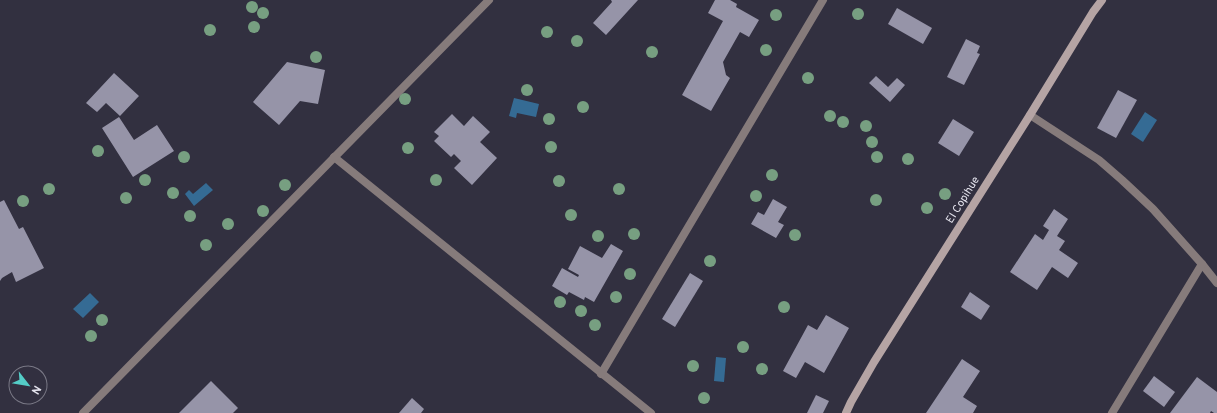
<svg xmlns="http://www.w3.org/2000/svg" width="1217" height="413" font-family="Overpass,sans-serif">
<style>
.water{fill:#356b94}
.building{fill:#9694a8}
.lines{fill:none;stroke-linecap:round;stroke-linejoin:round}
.minor{stroke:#867b7b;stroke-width:8}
.secondary{stroke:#b5a4a4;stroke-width:8}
.tree{fill:#779f81}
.labels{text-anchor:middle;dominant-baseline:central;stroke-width:4;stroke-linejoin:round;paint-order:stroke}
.street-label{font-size:11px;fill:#e4e3ed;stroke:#323040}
</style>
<rect width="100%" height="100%" fill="#323040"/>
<g class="water">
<polygon points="514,98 539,104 536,117 517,113 516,118 509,116"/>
<polygon points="1145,112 1157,120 1143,142 1131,134"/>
<polygon points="206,183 213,190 194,206 185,194 189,190 193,194"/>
<polygon points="90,293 99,302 83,318 73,309"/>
<polygon points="716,357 726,358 724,382 714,381"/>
</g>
<g class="building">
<polygon points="611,0 638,0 606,35 593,23 612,2"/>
<polygon points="715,0 730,0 737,4 736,7 759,20 749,37 740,32 723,62 726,75 730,78 711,111 682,95 723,21 708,13"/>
<polygon points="897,8 932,28 923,44 888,24"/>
<polygon points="966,39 980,46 977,53 980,54 964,85 947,77"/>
<polygon points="287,62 325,70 318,104 300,101 279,125 253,102"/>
<polygon points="114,73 139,96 120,116 106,103 97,112 86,103"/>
<polygon points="876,76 888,87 897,78 905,85 890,102 869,83"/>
<polygon points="1118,90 1137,100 1116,138 1097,128"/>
<polygon points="452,114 464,126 473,116 490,132 480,142 497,158 472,185 454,168 461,161 454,154 451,157 434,141 439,136 434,132"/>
<polygon points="119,117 134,140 157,125 174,151 133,177 102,128"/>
<polygon points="953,119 974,132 959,156 938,143"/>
<polygon points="773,199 787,207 778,222 784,225 776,238 751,224 758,212 764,215"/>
<polygon points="4,200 19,229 23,227 44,268 16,282 12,272 2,278 0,281 0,202"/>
<polygon points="1054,209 1068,219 1057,236 1065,241 1059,250 1078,263 1068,278 1052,267 1037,290 1010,272 1035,234 1043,240 1049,230 1043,226"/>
<polygon points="611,244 623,251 594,302 585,297 584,300 569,292 567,295 552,286 562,268 578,277 579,275 568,269 580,246 602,258"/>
<polygon points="690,273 703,281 675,327 662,319"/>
<polygon points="970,292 990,306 981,320 961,307"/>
<polygon points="826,315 849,328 824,373 805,362 796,378 783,371 808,325 817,330"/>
<polygon points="962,359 980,371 963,397 977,406 973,413 926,413"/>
<polygon points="1154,376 1175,392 1164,407 1143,391"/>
<polygon points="1197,377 1217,392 1217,413 1214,413 1211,411 1210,413 1170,413"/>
<polygon points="211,381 238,408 233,413 179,413"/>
<polygon points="816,395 829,401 823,413 807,413"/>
<polygon points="412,398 424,409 421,413 399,413"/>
</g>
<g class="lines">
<g class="minor">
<polyline points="1030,115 1099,160 1122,180 1153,209 1202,264 1217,283"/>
<polyline points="334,157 651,413"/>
<polyline points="601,374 823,0"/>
<polyline points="83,413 489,0"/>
<polyline points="1112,413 1202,264"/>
</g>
<polyline class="secondary" points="846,413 851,402 874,362 1030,115 1093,12 1102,0"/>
</g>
<g class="tree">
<circle cx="252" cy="7" r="6"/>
<circle cx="263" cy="13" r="6"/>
<circle cx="858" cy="14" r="6"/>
<circle cx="776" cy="15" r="6"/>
<circle cx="254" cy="27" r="6"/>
<circle cx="210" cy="30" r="6"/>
<circle cx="547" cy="32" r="6"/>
<circle cx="577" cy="41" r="6"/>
<circle cx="766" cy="50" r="6"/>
<circle cx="652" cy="52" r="6"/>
<circle cx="316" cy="57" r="6"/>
<circle cx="808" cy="78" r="6"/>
<circle cx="527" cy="90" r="6"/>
<circle cx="405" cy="99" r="6"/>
<circle cx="583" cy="107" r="6"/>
<circle cx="830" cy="116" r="6"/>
<circle cx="549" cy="119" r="6"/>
<circle cx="843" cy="122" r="6"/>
<circle cx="866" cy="126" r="6"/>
<circle cx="872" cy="142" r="6"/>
<circle cx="551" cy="147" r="6"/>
<circle cx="408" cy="148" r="6"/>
<circle cx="98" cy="151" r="6"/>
<circle cx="184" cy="157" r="6"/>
<circle cx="877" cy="157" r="6"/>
<circle cx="908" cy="159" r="6"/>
<circle cx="772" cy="175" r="6"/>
<circle cx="145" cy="180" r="6"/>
<circle cx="436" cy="180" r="6"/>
<circle cx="559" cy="181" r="6"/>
<circle cx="285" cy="185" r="6"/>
<circle cx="49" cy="189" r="6"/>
<circle cx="619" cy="189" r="6"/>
<circle cx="173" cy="193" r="6"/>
<circle cx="945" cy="194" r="6"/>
<circle cx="756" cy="196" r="6"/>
<circle cx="126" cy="198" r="6"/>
<circle cx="876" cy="200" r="6"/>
<circle cx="23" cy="201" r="6"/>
<circle cx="927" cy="208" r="6"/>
<circle cx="263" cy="211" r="6"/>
<circle cx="571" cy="215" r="6"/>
<circle cx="190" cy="216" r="6"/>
<circle cx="228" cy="224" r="6"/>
<circle cx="634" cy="234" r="6"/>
<circle cx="795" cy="235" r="6"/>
<circle cx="598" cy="236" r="6"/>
<circle cx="206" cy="245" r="6"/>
<circle cx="710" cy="261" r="6"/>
<circle cx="630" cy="274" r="6"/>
<circle cx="616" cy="297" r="6"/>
<circle cx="560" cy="302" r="6"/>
<circle cx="784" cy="307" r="6"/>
<circle cx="581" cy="311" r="6"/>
<circle cx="102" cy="320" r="6"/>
<circle cx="595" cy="325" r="6"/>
<circle cx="91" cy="336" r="6"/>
<circle cx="743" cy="347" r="6"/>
<circle cx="693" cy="366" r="6"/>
<circle cx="762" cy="369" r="6"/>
<circle cx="704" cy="398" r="6"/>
</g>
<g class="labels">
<g class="street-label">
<text transform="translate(963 200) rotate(-58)">El Copihue</text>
</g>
</g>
<g transform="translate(28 385) rotate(121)"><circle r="19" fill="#323040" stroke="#797885"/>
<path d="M0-3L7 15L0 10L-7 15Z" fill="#54cdc7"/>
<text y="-6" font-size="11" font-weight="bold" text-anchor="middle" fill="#e4e3ed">N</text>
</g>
</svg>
